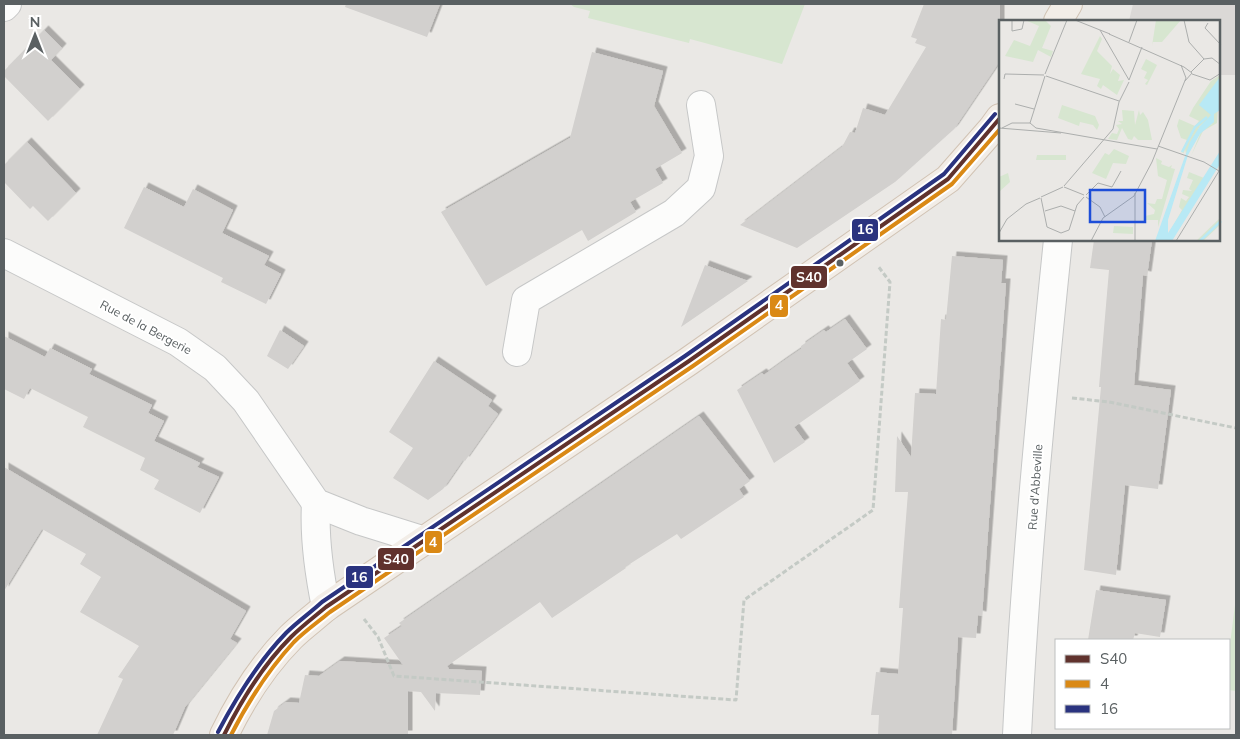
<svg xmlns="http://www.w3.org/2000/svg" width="1240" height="739" font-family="Mulish,sans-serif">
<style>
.industrial{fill:#dbd8d6}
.green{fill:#d7e6d0}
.building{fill:#d2d0ce;filter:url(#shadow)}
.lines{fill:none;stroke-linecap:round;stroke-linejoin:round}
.minor-casing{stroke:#c6c7c7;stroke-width:30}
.major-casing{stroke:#d1c3b4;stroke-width:30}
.path{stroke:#c4cac5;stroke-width:3;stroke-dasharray:5 2.5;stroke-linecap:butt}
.minor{stroke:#fcfcfb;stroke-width:28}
.major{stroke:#f2ede7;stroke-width:28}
.bus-1-casing{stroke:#fff;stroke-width:8}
.bus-2-casing{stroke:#fff;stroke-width:8}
.bus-3-casing{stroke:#fff;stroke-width:8}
.bus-1{stroke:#60322d;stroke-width:4}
.bus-2{stroke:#da8915;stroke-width:4}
.bus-3{stroke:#2a337f;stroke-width:4}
.bus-dot{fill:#5a6062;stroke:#fff;stroke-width:2}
.labels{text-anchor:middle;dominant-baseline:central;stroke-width:4;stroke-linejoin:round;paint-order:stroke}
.street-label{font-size:12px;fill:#5a6062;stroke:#fff}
.inset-river{fill:none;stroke:#b8e9f5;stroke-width:2.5}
.inset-road{fill:none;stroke:#acaead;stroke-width:1}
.view{fill:#1d4ed8;fill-opacity:0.15;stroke:#1d4ed8;stroke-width:2.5}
.inset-edge{fill:none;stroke:#5a6062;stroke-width:2.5}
.line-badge{stroke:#fff;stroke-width:2}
.badge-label{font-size:14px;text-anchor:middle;font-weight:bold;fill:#fff}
</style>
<defs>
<filter id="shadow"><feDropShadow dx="4.5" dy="-4.5" stdDeviation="0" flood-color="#0004"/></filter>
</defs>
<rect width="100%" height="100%" fill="#eae8e5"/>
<polygon class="industrial" points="1133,4 1236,4 1236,75 1219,75 1219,21 1129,21"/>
<g class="green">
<polygon points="570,4 805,4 782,64 690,39 689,43 588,18 590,11 574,7"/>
<polygon points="1236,597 1236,691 1229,690 1229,652"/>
</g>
<g class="building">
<polygon points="346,4 440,4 427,37 345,7"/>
<polygon points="924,4 1000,4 1000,61 954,129 895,182 797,248 740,225 842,147 850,132 855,133 863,108 885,115 926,47 915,43 917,39 911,37"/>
<polygon points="44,30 62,48 51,60 80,89 48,121 4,76 4,71"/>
<polygon points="592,52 663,71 654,106 682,153 655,169 663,183 630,202 636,212 588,241 582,230 486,286 441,212 570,138"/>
<polygon points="27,142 76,193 48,221 33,206 30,209 4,182 4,165"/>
<polygon points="144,187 184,207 193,189 233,210 222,233 269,256 264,265 281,274 266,304 221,282 223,278 124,228"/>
<polygon points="1094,240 1152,240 1147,276 1143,275 1134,385 1171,390 1158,489 1125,485 1116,575 1084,570 1101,387 1099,387 1109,270 1090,268"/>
<polygon points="952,256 1003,260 1001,283 1006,283 982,616 978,615 976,638 958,637 952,735 878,735 879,715 871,715 876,672 898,674 903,608 899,608 908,492 895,492 897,436 911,457 915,393 936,394 941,319 946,320"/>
<polygon points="705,265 748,281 681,327"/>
<polygon points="845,319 867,349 847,363 860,381 794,427 805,442 774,463 737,390 762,373 764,375 782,362 801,349 801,346 824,330 826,332"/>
<polygon points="280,330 304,346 288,369 267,356"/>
<polygon points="4,336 45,357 50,348 92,369 89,374 152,405 148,413 164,421 154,441 200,463 197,467 219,477 200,513 154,489 159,480 140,470 145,458 83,427 88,417 30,388 24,399 4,389"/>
<polygon points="434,361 492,400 488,406 498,414 465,461 463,460 443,489 428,500 393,478 413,448 389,432"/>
<polygon points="699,416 750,481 739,489 744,497 681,539 677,534 625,567 626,568 552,618 540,602 447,666 449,669 482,671 480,695 436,693 435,711 421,692 408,691 408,735 267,735 274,711 286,702 299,703 305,675 319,676 340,661 403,665 384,638 402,626 399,623"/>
<polygon points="4,467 246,611 230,639 237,643 185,707 173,735 97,735 123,679 118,677 139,646 80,612 101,577 80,564 86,554 42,529 4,591"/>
<polygon points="1096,590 1166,600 1160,637 1135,633 1133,640 1088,640"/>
</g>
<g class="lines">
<defs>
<g id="minor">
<polyline points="4,7 7,4"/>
<polyline points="4,253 178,342 215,368 246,401 316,503 361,521 422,540"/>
<polyline points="517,352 526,300 674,213 701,188 709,156 701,105"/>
<path d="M 316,503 C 314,538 319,573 326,607"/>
<path d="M 1017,735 C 1025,570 1041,405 1058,240"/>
</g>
<g id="major">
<polyline points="1058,21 1068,4"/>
<path d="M 224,735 C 241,700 263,665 291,637 C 302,626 315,617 326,607 L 689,361 L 948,179 L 992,129 L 1000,118"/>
</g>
</defs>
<use href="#minor" class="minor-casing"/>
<use href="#major" class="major-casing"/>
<g class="path">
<polyline points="1072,398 1109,402 1236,428"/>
<polyline points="364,619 378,637 394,676 736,700 744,600 873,510 890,282 878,266"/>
</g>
<use href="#minor" class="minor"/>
<use href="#major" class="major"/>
<defs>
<path id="bus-1" d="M 224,735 C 242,699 263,665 291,637 C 302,626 314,617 326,607 L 689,361 L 948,179 L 1000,118"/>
<path id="bus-2" d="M 231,735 C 248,702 268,670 294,642 C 305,631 318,622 330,612 L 693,366 L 952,184 L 1000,129"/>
<path id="bus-3" d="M 218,732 C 237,696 258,662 286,633 C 297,622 310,613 322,602 L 685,356 L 944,174 L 995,114"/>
</defs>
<use href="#bus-1" class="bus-1-casing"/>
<use href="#bus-2" class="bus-2-casing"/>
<use href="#bus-3" class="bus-3-casing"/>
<use href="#bus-1" class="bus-1"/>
<use href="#bus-2" class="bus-2"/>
<use href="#bus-3" class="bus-3"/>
</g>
<circle class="bus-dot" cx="840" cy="263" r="4.5"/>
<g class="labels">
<g class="street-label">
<text transform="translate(146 327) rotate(28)">Rue de la Bergerie</text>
<text transform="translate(1035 487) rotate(-86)">Rue d'Abbeville</text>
</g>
</g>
<g transform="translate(999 20)">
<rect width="221" height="221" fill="#eae8e5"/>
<path d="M 26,0 L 46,0 L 52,6 L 43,28 L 54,31 L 52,37 L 39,30 L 34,42 L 6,36 L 15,20 L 31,26 L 40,6 ZM 157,0 L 182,0 L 163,22 L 154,22 L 153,26 ZM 101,16 L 103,19 L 98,31 L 113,46 L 111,54 L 114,49 L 121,55 L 119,61 L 125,60 L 118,75 L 104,65 L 102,69 L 98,66 L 101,59 L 82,54 ZM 147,39 L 158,45 L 148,65 L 146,64 L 149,60 L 145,58 L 148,52 L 142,49 ZM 221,55 L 218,103 L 204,111 L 192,136 L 201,114 L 206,108 L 213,104 L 210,99 L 201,106 L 187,134 L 186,129 L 185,133 L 182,132 L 188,120 L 182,118 L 178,106 L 180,99 L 196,106 L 200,101 L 190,96 L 194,88 L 212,61 ZM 63,85 L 96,96 L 100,105 L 98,110 L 94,105 L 81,102 L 80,106 L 59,98 ZM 123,90 L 135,91 L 136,105 L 140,90 L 141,95 L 144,92 L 149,100 L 153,120 L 139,120 L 135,116 L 133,120 L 129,119 L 123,108 L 118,120 L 109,119 L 113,113 L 118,114 L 120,109 L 117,105 L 123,104 L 119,101 L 124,101 ZM 115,129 L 130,136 L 127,144 L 114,143 L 107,159 L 93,153 L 106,133 L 110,135 ZM 38,135 L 67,135 L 67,140 L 37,140 ZM 157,138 L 163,141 L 162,144 L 170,147 L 173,145 L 172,148 L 176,149 L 159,207 L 159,200 L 145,200 L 146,196 L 155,194 L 156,190 L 148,183 L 156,184 L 158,179 L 163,179 L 168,160 L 159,156 ZM 190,152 L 205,158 L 170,213 L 183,190 L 180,187 L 182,178 L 187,181 L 190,177 L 183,174 L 184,170 L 193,171 L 190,169 L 194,160 L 188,158 ZM 9,153 L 11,162 L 0,172 L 0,157 ZM 221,198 L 221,205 L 204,221 L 197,221 ZM 115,206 L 134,207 L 134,214 L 114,213 Z" fill="#d7e6d0"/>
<path d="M 221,57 L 221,90 L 215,94 L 215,102 L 201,114 L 189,135 L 169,200 L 169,213 L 221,131 L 221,144 L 173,221 L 156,221 L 191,122 L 201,106 L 212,95 L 200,85 Z" fill="#b8e9f5"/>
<path class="inset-river" d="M 183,132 L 196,107 L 208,97M 201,221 L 222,201"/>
<path class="inset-road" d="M 13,0 L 13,11 L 23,9 L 25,0M 76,0 L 111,14M 185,0 L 190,22 L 205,39M 209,3 L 206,8 L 222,25M 101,10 L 130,60 L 143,27M 110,14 L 185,47 L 193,53 L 186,61M 130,22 L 138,0M 192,52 L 205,39 L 213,38 L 222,45M 46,54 L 68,0M 193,54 L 211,60 L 222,53M 47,56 L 120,81M 5,59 L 6,54 L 45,55M 16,84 L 35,89M 31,103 L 37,108 L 158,129M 31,103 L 46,56M 0,108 L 62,113M 3,108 L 13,103 L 31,103M 159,126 L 205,142 L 220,151M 65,166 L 114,109 L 120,82 L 130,62M 65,167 L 85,175M 87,175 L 99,163 L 113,167 L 122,151M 42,177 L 64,167M 87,177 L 101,187 L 106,197M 42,178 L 48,207 L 62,213 L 70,210 L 78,185 L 85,177M 46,191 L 62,186 L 76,191M 0,213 L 8,199 L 27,184 L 41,178M 92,221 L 104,198 L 135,176 L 153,142 L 187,58 L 182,45M 136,221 L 136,173M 177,221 L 220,151"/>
<path class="view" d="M 91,170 L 146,170 L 146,202 L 91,202 Z"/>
<rect width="221" height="221" class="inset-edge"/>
</g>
<g class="line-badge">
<rect x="851" y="218" width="28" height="24" rx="5" fill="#2a337f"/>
<rect x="790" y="265" width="38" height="24" rx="5" fill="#60322d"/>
<rect x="769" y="294" width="20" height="24" rx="5" fill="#da8915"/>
<rect x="424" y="530" width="19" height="24" rx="5" fill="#da8915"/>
<rect x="377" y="547" width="38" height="24" rx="5" fill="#60322d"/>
<rect x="345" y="565" width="29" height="24" rx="5" fill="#2a337f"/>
</g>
<g class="badge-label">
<text x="865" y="234">16</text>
<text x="809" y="282">S40</text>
<text x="779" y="310">4</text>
<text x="433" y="547">4</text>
<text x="396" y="564">S40</text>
<text x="359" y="582">16</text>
</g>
<rect width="1240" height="739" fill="none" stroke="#5a6062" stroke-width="10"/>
<rect x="1055" y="639" width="175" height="90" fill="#ffffff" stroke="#bdbfc0"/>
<rect x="1065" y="655" width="25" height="8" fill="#60322d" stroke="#bdbfc0"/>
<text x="1100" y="664" font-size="15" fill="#5a6062">S40</text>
<rect x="1065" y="680" width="25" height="8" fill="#da8915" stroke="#bdbfc0"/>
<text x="1100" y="689" font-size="15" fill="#5a6062">4</text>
<rect x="1065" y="705" width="25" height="8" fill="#2a337f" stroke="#bdbfc0"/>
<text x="1100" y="714" font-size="15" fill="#5a6062">16</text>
<g transform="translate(35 35)" stroke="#ffffff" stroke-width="4" paint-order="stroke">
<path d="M0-4L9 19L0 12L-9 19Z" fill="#5a6062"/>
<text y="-8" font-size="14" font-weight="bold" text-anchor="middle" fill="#5a6062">N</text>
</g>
</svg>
